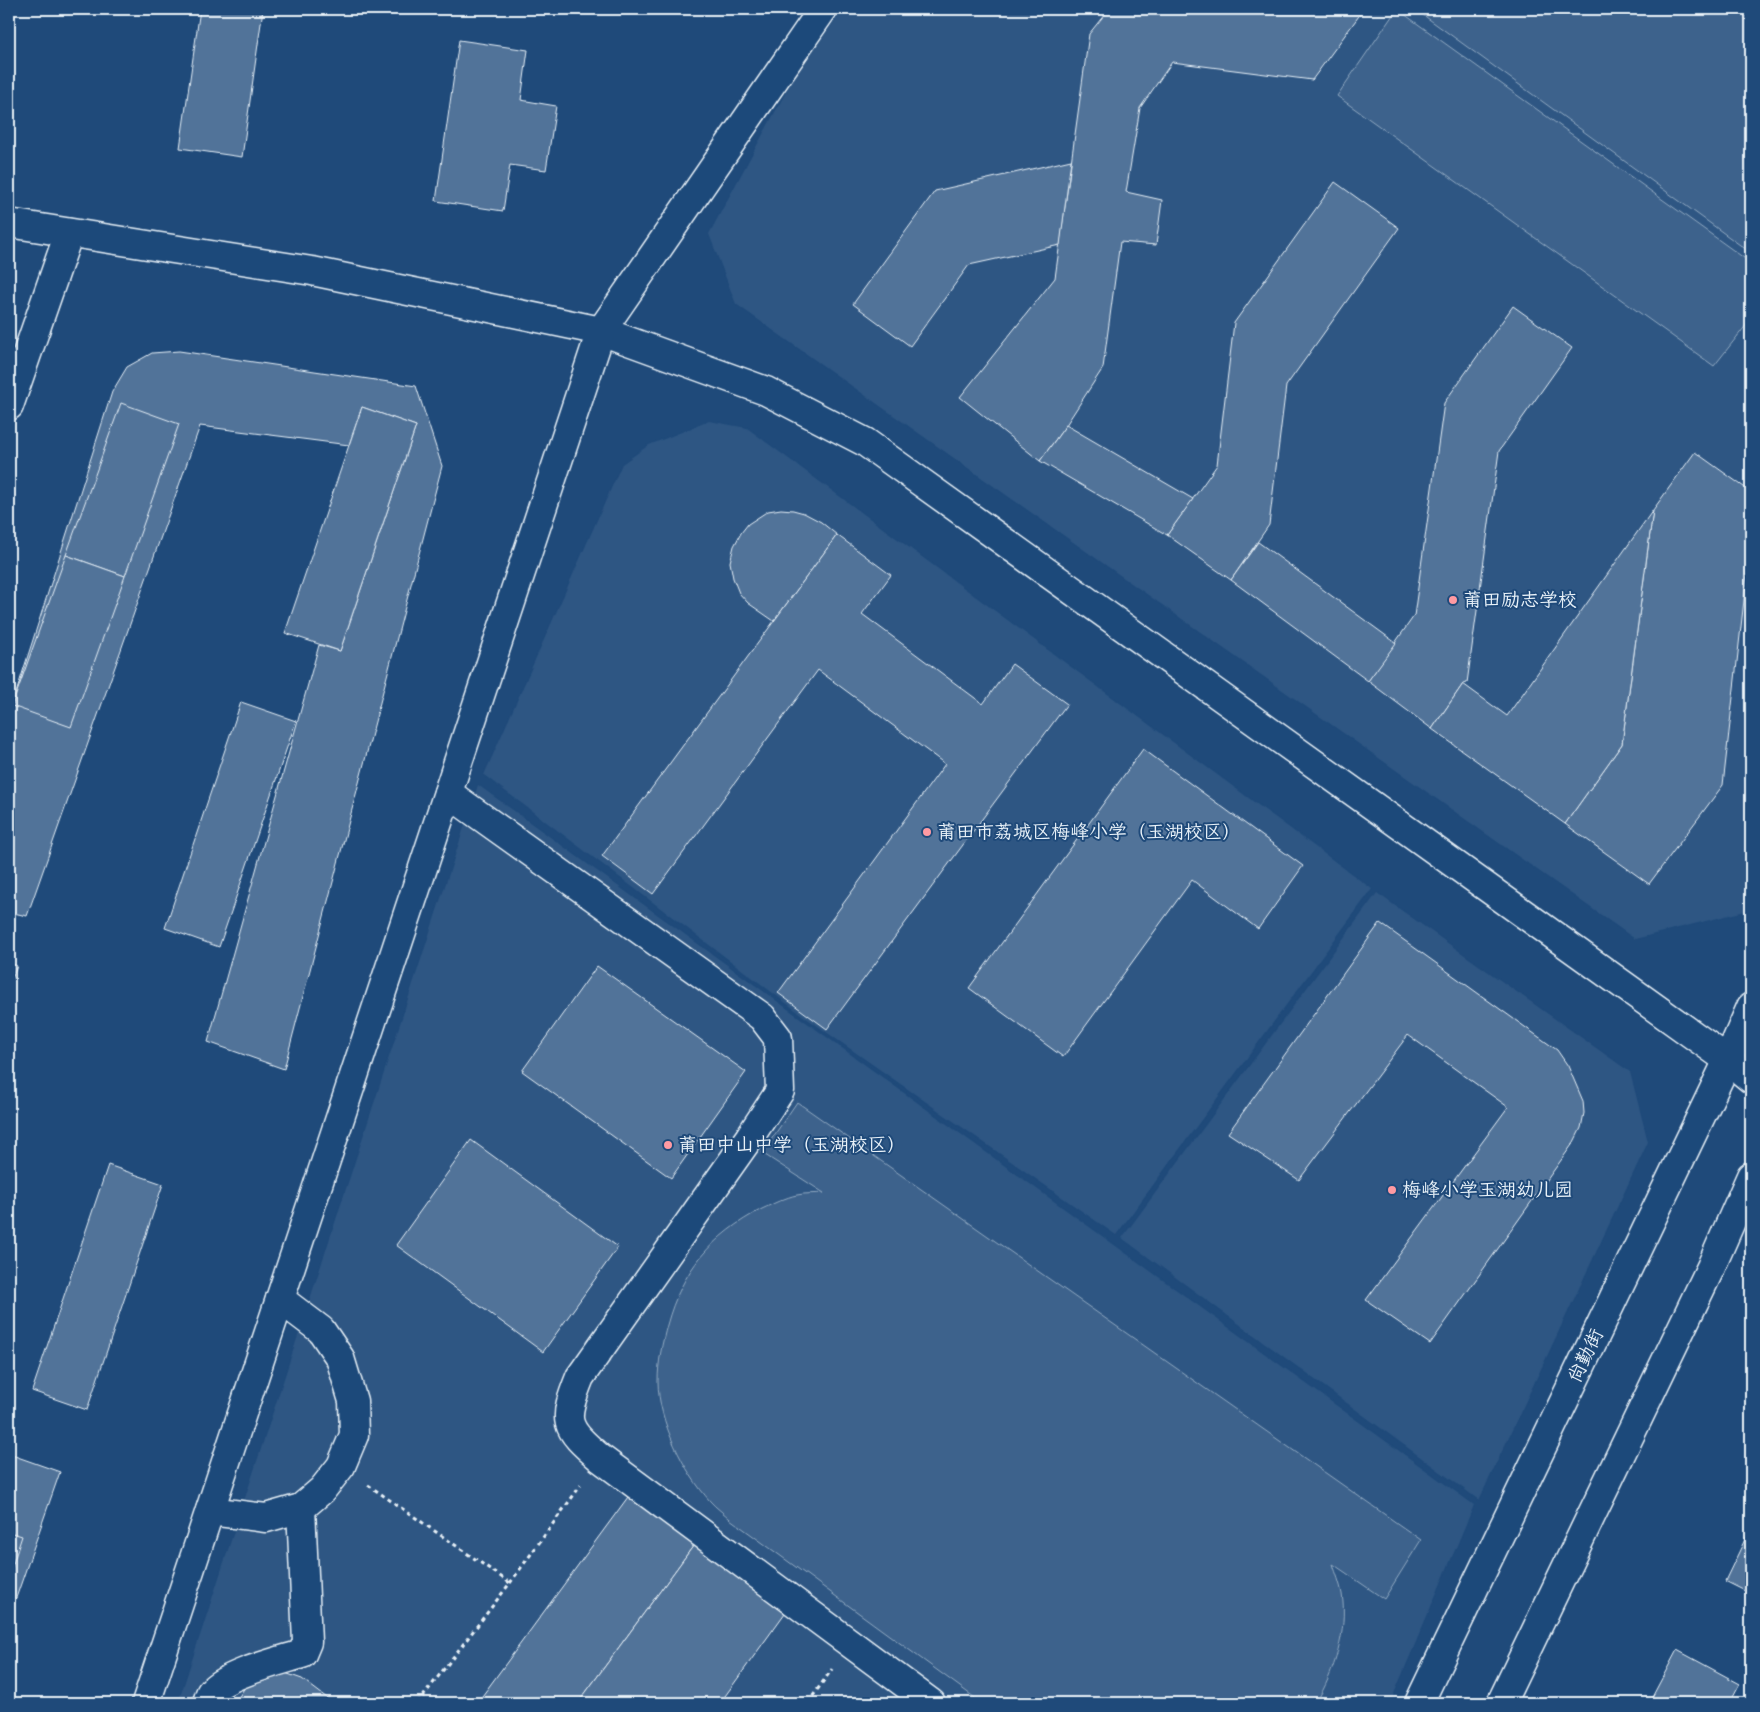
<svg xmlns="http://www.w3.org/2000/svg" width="1760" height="1712" font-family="Mynerve,'LXGW WenKai TC',sans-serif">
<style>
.built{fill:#2e5683}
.green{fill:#3c628c;stroke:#92aac2}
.building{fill:#517399;stroke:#e8f1f8}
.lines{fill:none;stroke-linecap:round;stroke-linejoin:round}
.minor-casing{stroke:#e8f1f8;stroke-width:31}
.path{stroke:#e8f1f8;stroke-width:3;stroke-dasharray:4 4;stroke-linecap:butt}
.minor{stroke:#1f4a7a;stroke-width:28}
.poi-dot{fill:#ff9aa2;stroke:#1f4a7a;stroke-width:2}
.labels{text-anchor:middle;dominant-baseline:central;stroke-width:4;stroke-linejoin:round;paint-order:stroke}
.poi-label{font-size:19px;fill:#e8f1f8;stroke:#1f4a7a;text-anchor:start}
.street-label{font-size:19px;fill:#e8f1f8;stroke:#1f4a7a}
</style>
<rect width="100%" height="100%" fill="#1f4a7a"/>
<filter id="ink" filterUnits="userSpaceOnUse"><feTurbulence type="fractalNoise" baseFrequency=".02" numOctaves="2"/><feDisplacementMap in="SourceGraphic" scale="10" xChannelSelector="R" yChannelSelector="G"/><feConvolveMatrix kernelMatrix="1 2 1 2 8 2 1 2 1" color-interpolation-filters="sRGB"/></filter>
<g filter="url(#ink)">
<g class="built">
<polygon points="843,9 1751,9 1751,896 1745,911 1635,939 736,304 709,234 794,77"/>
<polygon points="709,421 747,428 1372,889 1116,1235 802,1015 484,775 622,464 649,445"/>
<polygon points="478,785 1474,1505 1390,1703 178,1703"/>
<polygon points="1377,893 1630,1072 1648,1142 1479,1500 1122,1238"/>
</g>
<g class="green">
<polygon points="1397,9 1751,263 1751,319 1714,366 1337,96"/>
<polygon points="1415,9 1751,9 1751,253"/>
<path d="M 797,1102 L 1421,1540 L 1384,1599 L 1333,1564 C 1336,1574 1340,1583 1342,1594 C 1348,1631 1334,1672 1316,1703 L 982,1703 L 730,1519 C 724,1513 716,1508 710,1501 C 684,1472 658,1421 658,1381 C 658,1363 662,1343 667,1325 C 682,1270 712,1235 762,1209 C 773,1204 786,1197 797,1195 C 806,1193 815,1194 824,1193 L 762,1153 Z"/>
</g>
<g class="building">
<polygon points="200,9 263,9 242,157 180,148"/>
<polygon points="1109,9 1364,9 1312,80 1172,62 1140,108 1126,192 1162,200 1156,245 1120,242 1103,368 1066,425 1040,461 960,397 1055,278 1089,34"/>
<polygon points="459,40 528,50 521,100 556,106 546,170 510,165 503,211 436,201"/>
<polygon points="1071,160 1060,245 969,265 910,346 853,304 935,191"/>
<polygon points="1335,182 1399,228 1286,386 1269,525 1231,580 1167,535 1217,465 1234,323"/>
<polygon points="1513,306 1572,348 1499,451 1467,683 1463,684 1432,729 1368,681 1414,616 1444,403"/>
<polygon points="179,351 416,386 442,466 284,1069 208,1042 319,645 340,651 416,426 362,407 349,445 200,426 27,916 9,912 9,715 112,392 127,367 152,353"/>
<polygon points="121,403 179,424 125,576 66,555"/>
<polygon points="362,407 416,426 340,651 285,633"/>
<polygon points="1066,425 1193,499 1167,535 1040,461"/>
<polygon points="1695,452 1751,492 1751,561 1748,565 1723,785 1649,884 1565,824 1622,744 1653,510"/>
<polygon points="781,509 793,510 804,513 821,522 837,535 774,621 748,603 739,593 733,578 730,562 734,546 741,533 748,524 768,511"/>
<polygon points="1653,510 1622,744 1565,824 1432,729 1463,684 1507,716"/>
<polygon points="837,535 891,575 862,614 983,704 1012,664 1067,704 827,1029 778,993 945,764 818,670 653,894 602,856"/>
<polygon points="1258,542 1396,643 1368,681 1231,580"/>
<polygon points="66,555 125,576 71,727 12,706"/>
<polygon points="241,702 296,721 219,947 165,928"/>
<polygon points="1143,749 1303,866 1258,929 1192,880 1063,1057 969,988"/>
<polygon points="1380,923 1557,1050 1568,1066 1583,1101 1584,1113 1581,1128 1574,1142 1430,1344 1366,1300 1508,1107 1408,1035 1299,1180 1228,1133"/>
<polygon points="9,962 17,966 9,987"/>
<polygon points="597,966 746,1072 671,1178 522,1071"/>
<polygon points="471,1140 618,1247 543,1352 396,1245"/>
<polygon points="108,1165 163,1184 87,1410 32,1391"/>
<polygon points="9,1454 60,1472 9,1618"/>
<polygon points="628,1497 694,1545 578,1703 477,1703"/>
<polygon points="1751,1527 1751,1594 1725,1581"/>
<polygon points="9,1532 22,1536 9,1576"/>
<polygon points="694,1545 785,1613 720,1703 578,1703"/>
<polygon points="1677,1650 1740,1684 1730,1703 1649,1703"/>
<polygon points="285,1673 302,1679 327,1698 323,1703 235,1703 245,1687 254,1680"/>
<polygon points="327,1698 335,1703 323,1703"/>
</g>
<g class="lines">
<defs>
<g id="minor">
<polyline points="9,223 312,271 601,331 766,391 865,442 1728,1060 1751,1079"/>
<polyline points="9,406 69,233"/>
<path d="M 448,793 L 762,1017 L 778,1038 L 780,1091 L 749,1138 L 580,1377 C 562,1422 564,1427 600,1458 L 931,1703"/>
<polyline points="210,1511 266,1518 301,1508 322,1490 341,1466 354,1435 353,1401 340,1358 321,1330 280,1299"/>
<polyline points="146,1703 601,331 823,9"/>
<path d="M 207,1703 C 208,1700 209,1695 211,1692 C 225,1674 280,1661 302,1654 L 307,1642 L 301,1508"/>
<polyline points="1419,1703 1728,1060 1751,1007"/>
<polyline points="1501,1703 1711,1267 1751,1176"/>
</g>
</defs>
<use href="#minor" class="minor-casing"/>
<g class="path">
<polyline points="368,1485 510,1583 418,1703"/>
<polyline points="510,1583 581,1485"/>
<polyline points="808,1703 832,1669"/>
</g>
<use href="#minor" class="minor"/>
</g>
</g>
<g class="poi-dot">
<circle cx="1453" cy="600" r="5"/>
<circle cx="927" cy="832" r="5"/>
<circle cx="668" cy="1145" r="5"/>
<circle cx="1392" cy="1190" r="5"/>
</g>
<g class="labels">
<g class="poi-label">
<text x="1463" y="600">莆田励志学校</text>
<text x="937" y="832">莆田市荔城区梅峰小学（玉湖校区）</text>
<text x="678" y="1145">莆田中山中学（玉湖校区）</text>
<text x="1402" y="1190">梅峰小学玉湖幼儿园</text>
</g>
<g class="street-label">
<text transform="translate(1586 1356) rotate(-64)">尚勤街</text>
</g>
</g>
<rect width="1760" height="1712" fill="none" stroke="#1f4a7a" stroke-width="30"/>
<rect x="15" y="15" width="1730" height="1682" fill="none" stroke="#e8f1f8" stroke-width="2" filter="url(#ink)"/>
</svg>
